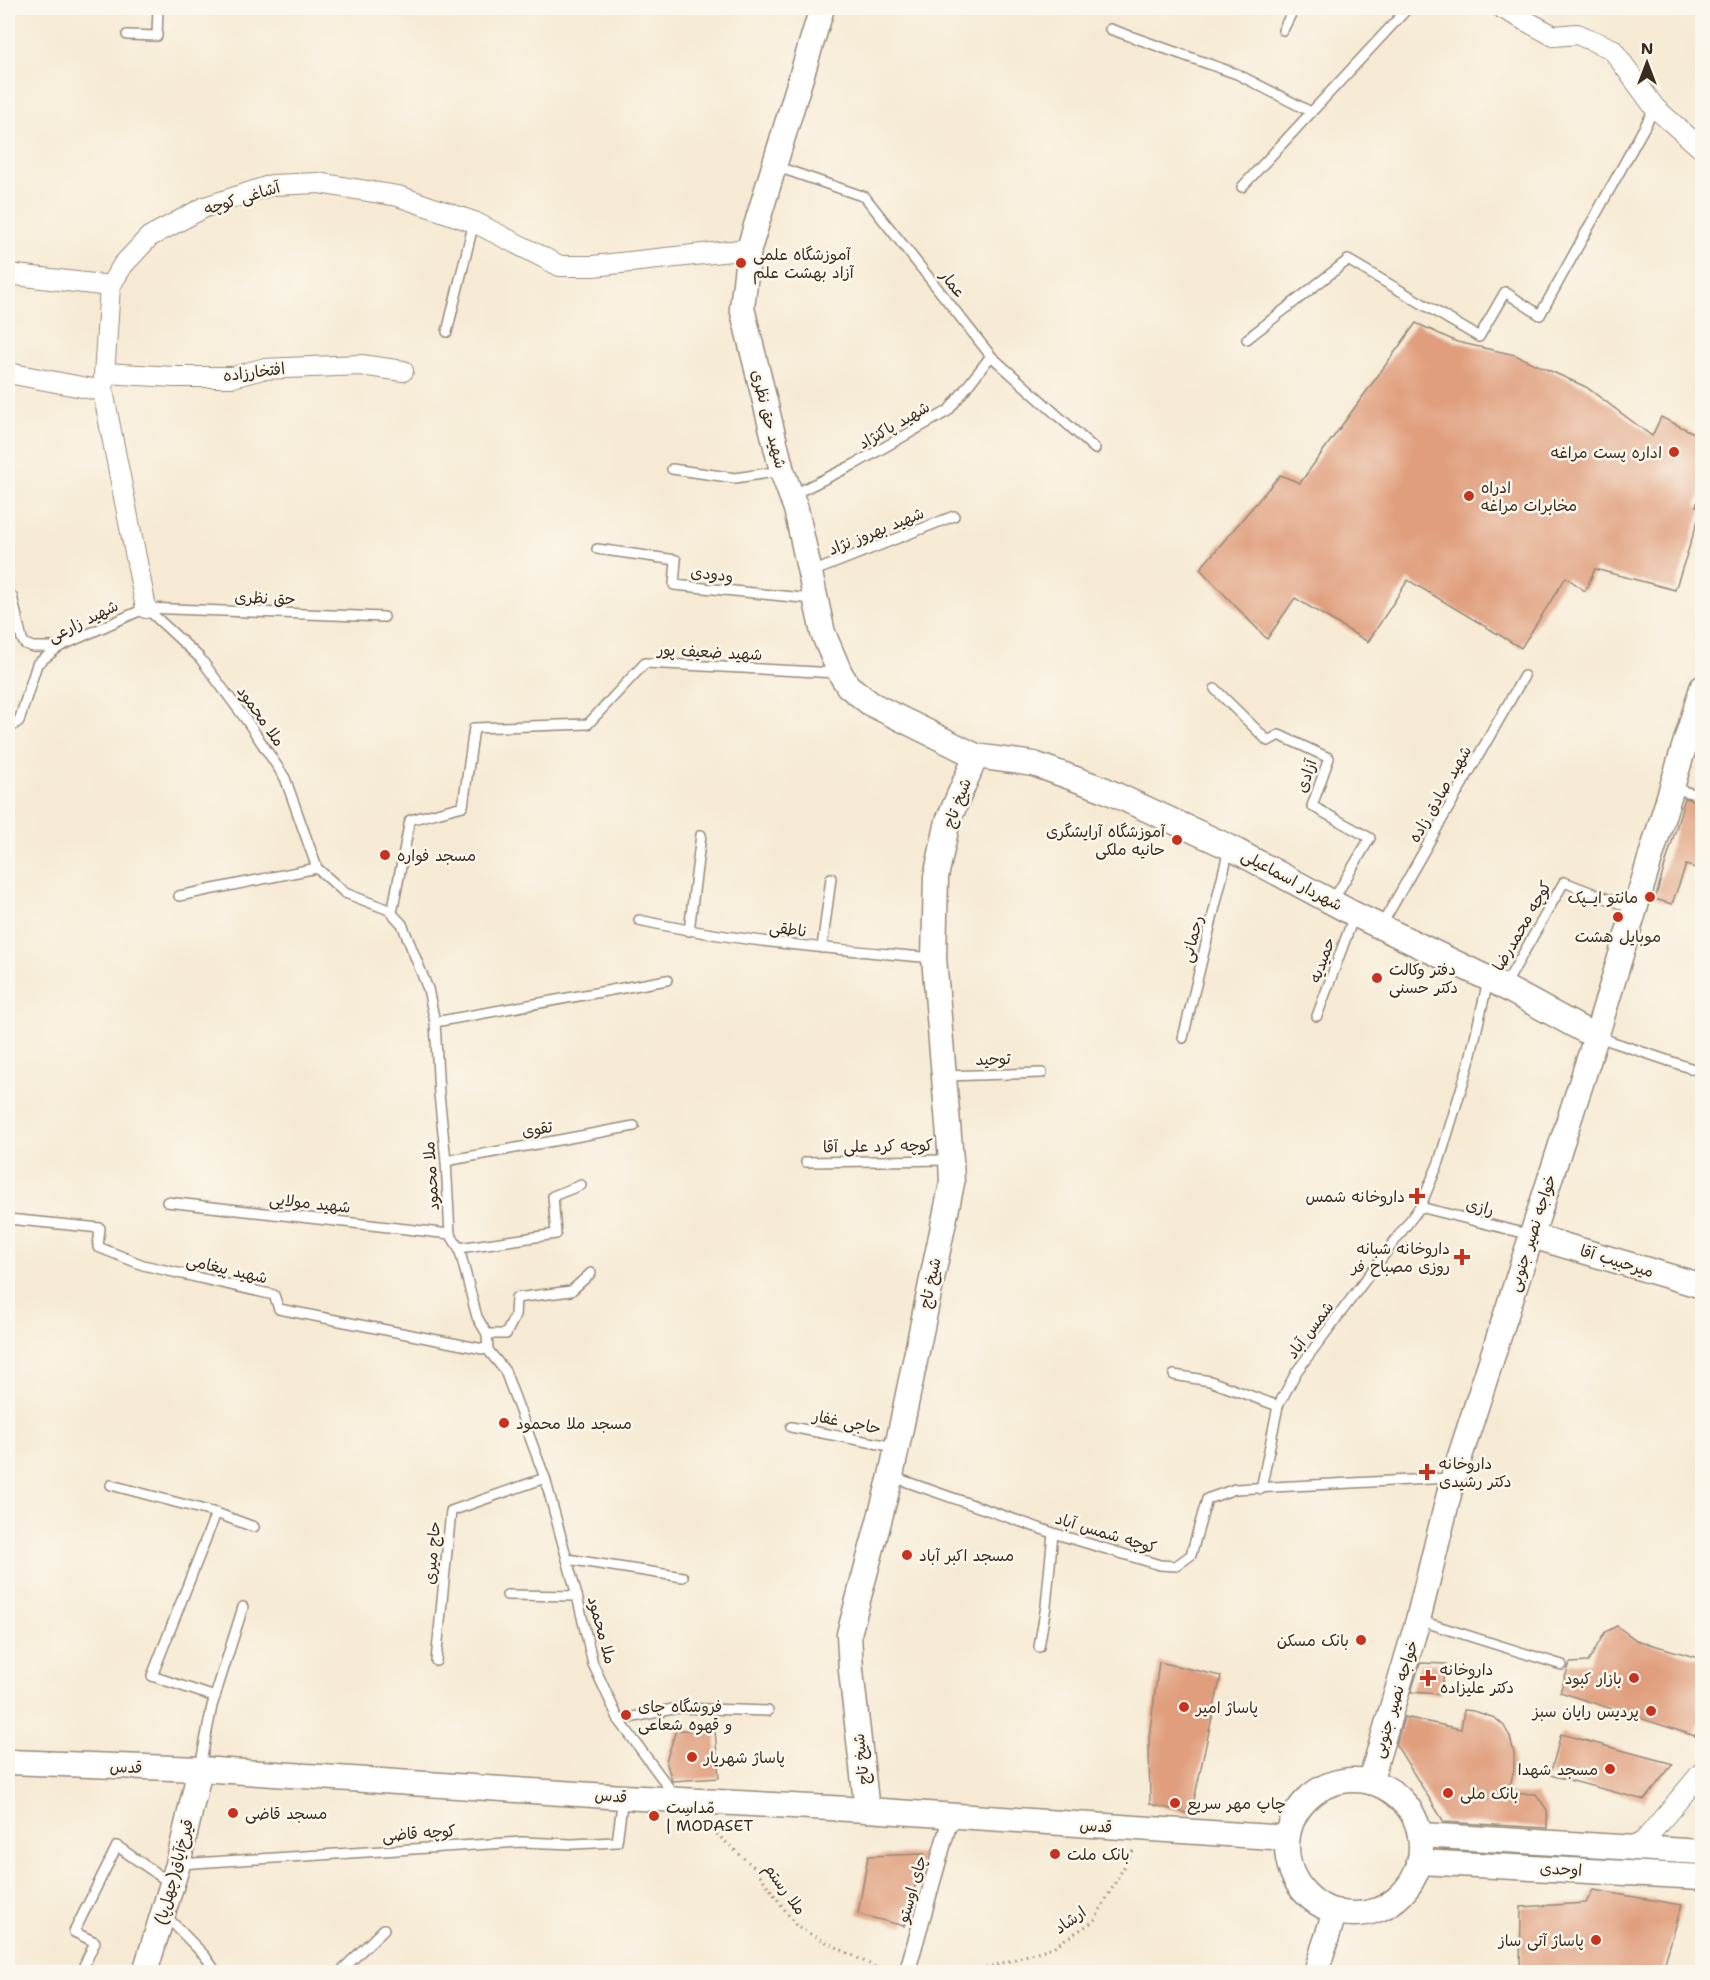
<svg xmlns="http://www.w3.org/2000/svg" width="1710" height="1980" font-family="'Shantell Sans','Playpen Sans Arabic',sans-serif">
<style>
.building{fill:#e09e7d}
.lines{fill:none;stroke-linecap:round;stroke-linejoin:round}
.service-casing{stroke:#988a79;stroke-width:12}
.pedestrian-casing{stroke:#988a79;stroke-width:18}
.minor-casing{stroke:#988a79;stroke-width:22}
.tertiary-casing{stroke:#988a79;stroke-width:27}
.path{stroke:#988a79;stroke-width:3;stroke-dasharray:1.5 4.5;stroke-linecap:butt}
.service{stroke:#fff;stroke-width:9}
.pedestrian{stroke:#fff;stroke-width:15}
.minor{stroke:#fff;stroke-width:20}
.tertiary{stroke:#fff;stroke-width:24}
.poi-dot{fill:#c8321e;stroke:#fbf7ec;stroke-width:2}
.labels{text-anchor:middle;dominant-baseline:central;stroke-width:5;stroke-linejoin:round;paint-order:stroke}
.street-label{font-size:16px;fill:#3b2a1e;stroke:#fbf7ec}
.poi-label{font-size:16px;fill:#3b2a1e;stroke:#fbf7ec;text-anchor:start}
</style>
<rect width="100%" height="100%" fill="#fbf7ec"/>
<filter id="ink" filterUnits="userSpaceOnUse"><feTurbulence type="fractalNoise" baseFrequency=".0167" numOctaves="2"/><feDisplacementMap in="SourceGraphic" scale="12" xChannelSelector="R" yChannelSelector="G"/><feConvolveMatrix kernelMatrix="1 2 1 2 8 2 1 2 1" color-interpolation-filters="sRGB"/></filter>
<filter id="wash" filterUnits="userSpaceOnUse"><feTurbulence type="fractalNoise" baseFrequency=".008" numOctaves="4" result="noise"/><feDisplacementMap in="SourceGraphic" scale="24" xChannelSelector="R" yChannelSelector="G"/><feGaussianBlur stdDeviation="1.35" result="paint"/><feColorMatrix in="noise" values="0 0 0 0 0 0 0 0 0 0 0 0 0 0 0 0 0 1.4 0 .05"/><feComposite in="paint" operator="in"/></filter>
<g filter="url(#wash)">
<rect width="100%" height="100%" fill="#f6ead4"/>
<g id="blocks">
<g class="building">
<polygon points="1416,323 1457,342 1515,355 1586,387 1652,436 1661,417 1702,437 1702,489 1696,506 1702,508 1675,590 1595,569 1585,591 1566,577 1521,648 1408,580 1368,642 1295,598 1267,639 1200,569 1280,475 1300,483"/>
<polygon points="1685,798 1702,803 1702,870 1686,865 1672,904 1655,899"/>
<polygon points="1617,1626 1636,1640 1702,1659 1702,1716 1695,1736 1560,1692 1570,1663 1588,1662 1605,1632"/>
<polygon points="1159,1662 1221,1676 1191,1814 1150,1804 1149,1738"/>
<polygon points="1420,1663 1446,1664 1440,1694 1411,1692"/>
<polygon points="1464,1710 1474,1711 1495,1718 1504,1726 1510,1737 1514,1753 1514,1769 1508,1794 1536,1794 1547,1810 1547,1828 1444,1822 1396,1745 1404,1717 1461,1729"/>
<polygon points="676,1730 715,1731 719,1778 672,1781 666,1761"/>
<polygon points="1561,1734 1673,1764 1644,1800 1550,1775"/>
<polygon points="924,1854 904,1926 858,1914 868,1856"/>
<polygon points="1593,1890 1682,1905 1662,1972 1520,1972 1521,1907 1586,1903"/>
</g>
</g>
</g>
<g filter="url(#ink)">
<use href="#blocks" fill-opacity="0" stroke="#988a79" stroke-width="1.5"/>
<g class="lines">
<defs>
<g id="service">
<polyline points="1110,29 1237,74 1311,112"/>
<polyline points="1283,30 1294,8"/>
<polyline points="127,35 157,36 158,8"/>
<polyline points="775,166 865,197 991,356 1095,449"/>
<polyline points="1242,187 1408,8"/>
<polyline points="447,332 474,222"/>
<polyline points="1247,339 1348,260 1479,337 1505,292 1540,315 1655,108"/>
<polyline points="672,469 735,478 782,471"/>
<polyline points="792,495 855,464 948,411 991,356"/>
<polyline points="597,549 676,560 674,585 813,599"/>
<polyline points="812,572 954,516"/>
<polyline points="12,596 22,639 25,644 33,647 59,647"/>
<polyline points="146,608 200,658 247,721 285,778 317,868 345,893 389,910 402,924 428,989 435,1022 439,1094 446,1161 450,1234 459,1248 477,1317 487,1334 488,1350 505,1371 545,1478 577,1596 593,1664 619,1720 675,1796"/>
<polyline points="1215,689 1268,741 1279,735 1329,758 1312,806 1370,838 1332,902"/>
<polyline points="8,729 19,721 37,664 59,647 146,608 384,617"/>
<polyline points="1672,788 1702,796"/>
<polyline points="179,896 317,868"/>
<polyline points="392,913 410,820 463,806 474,728 588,724 645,663 837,673"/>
<path d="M 639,920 C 736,942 835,949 934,958"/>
<polyline points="1381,926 1524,676"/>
<polyline points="689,931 701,835"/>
<polyline points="822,948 831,878"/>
<polyline points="1504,987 1564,882 1634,909"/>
<polyline points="1317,1016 1354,916"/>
<polyline points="435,1022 667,980"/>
<polyline points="1598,1037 1702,1072"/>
<polyline points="1183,1038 1229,849"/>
<polyline points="944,1076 1042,1073"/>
<polyline points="446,1161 634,1126"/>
<polyline points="806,1162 949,1160"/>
<polyline points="167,1202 450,1234"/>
<polyline points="1420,1207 1531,1235"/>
<polyline points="8,1219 100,1228 98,1247 143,1265 274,1295 279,1309 488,1350"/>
<polyline points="459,1248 556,1234 553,1196 581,1185"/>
<polyline points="487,1334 506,1334 515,1316 516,1298 571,1291 591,1273"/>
<polyline points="1174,1375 1210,1381 1278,1406"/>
<polyline points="791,1427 895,1447"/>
<polyline points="893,1477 1053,1533 1160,1565 1176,1566 1191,1555 1207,1499 1235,1489 1450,1478"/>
<polyline points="111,1485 216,1513 254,1527"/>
<polyline points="1261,1489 1278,1406 1297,1371 1420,1207 1439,1162 1469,1063 1488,981"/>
<polyline points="567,1559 683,1577"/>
<polyline points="507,1595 577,1596"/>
<polyline points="1418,1620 1562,1665"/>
<polyline points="1039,1647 1046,1606 1053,1533"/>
<polyline points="436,1661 451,1511 545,1478"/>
<polyline points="215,1697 152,1676 216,1513"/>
<polyline points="619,1720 678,1708 768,1711"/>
<polyline points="200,1767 212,1706 243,1607"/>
<polyline points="179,1864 522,1842 572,1844 617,1842 623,1797"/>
<polyline points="164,1914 205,1956 216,1972"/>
<polyline points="81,1972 95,1942 74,1932 117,1846 170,1883"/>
<polyline points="340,1972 384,1929"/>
</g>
<polyline id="pedestrian" points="907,1972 951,1816"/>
<g id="minor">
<polyline points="1502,8 1554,36 1577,34 1612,49 1655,108 1702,149"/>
<polyline points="8,274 110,286"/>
<polyline points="8,373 103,391"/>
<polyline points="105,373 174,377 233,377 262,369 361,365 403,371"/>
<polyline points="146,608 103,391 110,286 123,265 149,237 205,207 272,185 318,183 398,196 474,222 560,266 593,266 749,249"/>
<polyline points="1633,1848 1644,1841 1702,1772"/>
</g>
<g id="tertiary">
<polyline points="822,8 749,249 742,308 782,471 796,509 823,633 840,673 848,686 871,704 976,756 1034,764 1103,789 1229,847 1354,914 1489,979 1596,1037"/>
<polyline points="1532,1236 1702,1286"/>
<polyline points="8,1762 200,1769 623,1797 867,1810 1287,1838"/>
<circle cx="1354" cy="1847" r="67"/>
<polyline points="1370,1782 1418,1620 1453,1478 1596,1037 1702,688"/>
<polyline points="867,1810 851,1671 849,1634 891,1476 952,1183 951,1160 934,958 936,877 948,821 976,756"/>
<polyline points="1420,1835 1702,1852"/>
<polyline points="1419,1862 1702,1877"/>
<polyline points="145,1972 178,1864 200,1769"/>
<polyline points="1316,1972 1335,1911"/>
</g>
</defs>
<use href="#service" class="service-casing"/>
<use href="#pedestrian" class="pedestrian-casing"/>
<use href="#minor" class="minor-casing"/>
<use href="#tertiary" class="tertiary-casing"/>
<g class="path">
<polyline points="703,1822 755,1868 797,1927 885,1972"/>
<polyline points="962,1972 984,1969 1053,1947 1094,1921 1134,1849"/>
</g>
<use href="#service" class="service"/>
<use href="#pedestrian" class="pedestrian"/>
<use href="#minor" class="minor"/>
<use href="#tertiary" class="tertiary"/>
</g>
</g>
<g class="poi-dot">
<circle cx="741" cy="263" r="6"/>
<circle cx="1674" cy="452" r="6"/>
<circle cx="1469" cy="496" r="6"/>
<circle cx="1177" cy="840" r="6"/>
<circle cx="385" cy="855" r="6"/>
<circle cx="1650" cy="897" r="6"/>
<circle cx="1618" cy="917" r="6"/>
<circle cx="1377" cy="978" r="6"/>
<path d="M1414 1187h6v6h6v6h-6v6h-6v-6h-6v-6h6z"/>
<path d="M1459 1248h6v6h6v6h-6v6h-6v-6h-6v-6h6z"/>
<circle cx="504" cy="1423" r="6"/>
<path d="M1424 1463h6v6h6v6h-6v6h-6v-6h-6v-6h6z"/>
<circle cx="907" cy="1555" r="6"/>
<circle cx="1361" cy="1640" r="6"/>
<path d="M1425 1669h6v6h6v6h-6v6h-6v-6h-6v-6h6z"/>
<circle cx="1634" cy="1678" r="6"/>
<circle cx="1184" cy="1707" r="6"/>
<circle cx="1651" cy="1711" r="6"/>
<circle cx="626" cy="1715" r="6"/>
<circle cx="692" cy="1757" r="6"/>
<circle cx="1610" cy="1769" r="6"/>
<circle cx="1448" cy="1793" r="6"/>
<circle cx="1175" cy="1803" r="6"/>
<circle cx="233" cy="1813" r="6"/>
<circle cx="654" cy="1816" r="6"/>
<circle cx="1055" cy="1854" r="6"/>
<circle cx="1596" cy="1940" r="6"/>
</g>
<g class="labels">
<g class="street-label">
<text transform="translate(242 198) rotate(-17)">آشاغی کوچه</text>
<text transform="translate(953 284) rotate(52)">عمار</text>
<text transform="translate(254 372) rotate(-7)">افتخارزاده</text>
<text transform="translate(769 419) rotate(76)">شهید حق نظری</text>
<text transform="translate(894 425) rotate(-30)">شهید پاکنژاد</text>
<text transform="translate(876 531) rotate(-22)">شهید بهروز نژاد</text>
<text transform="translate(712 574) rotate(6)">ودودی</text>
<text transform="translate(265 598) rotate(2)">حق نظری</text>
<text transform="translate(83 621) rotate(-26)">شهید زارعی</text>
<text transform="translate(710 652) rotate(3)">شهید ضعیف پور</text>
<text transform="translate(261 716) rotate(55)">ملا محمود</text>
<text transform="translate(1306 776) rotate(-71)">آزادی</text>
<text transform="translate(1440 794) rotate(-60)">شهید صادق زاده</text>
<text transform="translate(957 803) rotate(-69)">شیخ تاج</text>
<text transform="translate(1292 880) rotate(28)">شهردار اسماعیلی</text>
<text transform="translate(1522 926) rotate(-60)">کوچه محمدرضا</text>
<text transform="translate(788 929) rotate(7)">ناطقی</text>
<text transform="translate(1192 939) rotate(-76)">رحمانی</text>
<text transform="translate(1322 960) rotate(-70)">حمیدیه</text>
<text transform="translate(993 1059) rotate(-2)">توحید</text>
<text transform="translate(537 1129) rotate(-10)">تقوی</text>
<text transform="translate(878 1146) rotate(-1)">کوچه کرد علی آقا</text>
<text transform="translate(431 1176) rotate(-94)">ملا محمود</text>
<text transform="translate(310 1203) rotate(6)">شهید مولایی</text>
<text transform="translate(1480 1207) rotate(14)">رازی</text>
<text transform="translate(1532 1233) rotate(-72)">خواجه نصیر جنوبی</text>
<text transform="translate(1617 1261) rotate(17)">میرحبیب آقا</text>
<text transform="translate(227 1269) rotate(13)">شهید پیغامی</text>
<text transform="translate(930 1283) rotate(-78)">شیخ تاج</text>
<text transform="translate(1310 1330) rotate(-53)">شمس آباد</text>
<text transform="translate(847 1422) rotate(11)">حاجی غفار</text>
<text transform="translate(1106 1533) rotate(17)">کوچه شمس آباد</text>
<text transform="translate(432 1553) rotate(-85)">حاج میری</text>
<text transform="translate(602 1630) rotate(75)">ملا محمود</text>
<text transform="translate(1395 1699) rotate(-73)">خواجه نصیر جنوبی</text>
<text transform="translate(861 1759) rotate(-96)">شیخ تاج</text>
<text transform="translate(126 1767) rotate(2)">قدس</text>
<text transform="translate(611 1796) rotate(4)">قدس</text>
<text transform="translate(1096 1826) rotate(4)">قدس</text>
<text transform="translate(419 1833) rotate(-4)">کوچه قاضی</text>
<text transform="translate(1561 1869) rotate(3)">اوحدی</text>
<text transform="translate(174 1872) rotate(-75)">قیرخ‌آیاق(چهل‌پا)</text>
<text transform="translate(785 1889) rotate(54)">ملا رستم</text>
<text transform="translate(912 1889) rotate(-74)">چای اوستو</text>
<text transform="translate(1070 1920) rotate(-35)">ارشاد</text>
</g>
<g class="poi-label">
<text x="753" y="254">آموزشگاه علمی<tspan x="753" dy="18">آزاد بهشت علم</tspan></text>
<text x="1662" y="452" text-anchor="end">اداره پست مراغه</text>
<text x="1481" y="487">ادراه<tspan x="1481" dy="18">مخابرات مراغه</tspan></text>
<text x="1165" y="831" text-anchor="end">آموزشگاه آرایشگری<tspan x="1165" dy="18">حانیه ملکی</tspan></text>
<text x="397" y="855">مسجد فواره</text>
<text x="1638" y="897" text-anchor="end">مانتو ایــپک</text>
<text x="1618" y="936" text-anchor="middle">موبایل هشت</text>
<text x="1389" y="969">دفتر وکالت<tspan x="1389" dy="18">دکتر حسنی</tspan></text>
<text x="1405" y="1196" text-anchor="end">داروخانه شمس</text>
<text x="1450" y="1248" text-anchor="end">داروخانه شبانه<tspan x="1450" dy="18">روزی مصباح فر</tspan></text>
<text x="516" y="1423">مسجد ملا محمود</text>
<text x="1439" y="1463">داروخانه<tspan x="1439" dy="18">دکتر رشیدی</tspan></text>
<text x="919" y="1555">مسجد اکبر آباد</text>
<text x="1349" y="1640" text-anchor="end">بانک مسکن</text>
<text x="1440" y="1669">داروخانه<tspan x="1440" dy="18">دکتر علیزاده</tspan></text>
<text x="1622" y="1678" text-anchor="end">بازار کبود</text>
<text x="638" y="1706">فروشگاه چای<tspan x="638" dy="18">و قهوه شعاعی</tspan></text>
<text x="1196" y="1707">پاساژ امیر</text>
<text x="1639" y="1711" text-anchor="end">پردیس رایان سبز</text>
<text x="704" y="1757">پاساژ شهریار</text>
<text x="1598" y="1769" text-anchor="end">مسجد شهدا</text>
<text x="1460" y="1793">بانک ملی</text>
<text x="1187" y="1803">چاپ مهر سریع</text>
<text x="666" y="1807">مٌداسِت<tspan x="666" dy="18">| MODASET</tspan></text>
<text x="245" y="1813">مسجد قاضی</text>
<text x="1067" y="1854">بانک ملت</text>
<text x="1584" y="1940" text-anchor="end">پاساژ آتی ساز</text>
</g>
</g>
<rect width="1710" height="1980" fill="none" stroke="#fbf7ec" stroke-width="30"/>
<g transform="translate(1647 63)" stroke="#fbf7ec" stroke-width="4.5" paint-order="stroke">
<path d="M0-4.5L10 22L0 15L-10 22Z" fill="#3b2a1e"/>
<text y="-9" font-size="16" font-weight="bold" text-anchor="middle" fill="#3b2a1e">N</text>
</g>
</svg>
